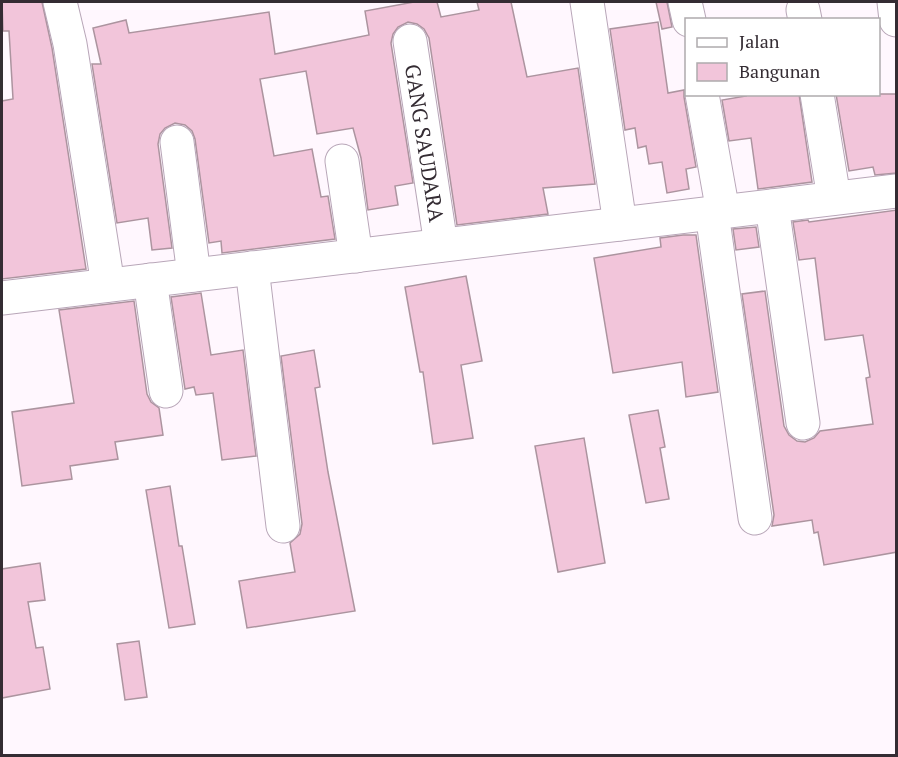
<svg xmlns="http://www.w3.org/2000/svg" width="898" height="757" font-family="'PT Serif',serif">
<style>
.building{fill:#f2c5da;stroke:#ac949f;stroke-width:1.5}
.lines{fill:none;stroke-linecap:round;stroke-linejoin:round}
.minor-casing{stroke:#b8a6b8;stroke-width:35}
.minor{stroke:#fff;stroke-width:33}
.labels{text-anchor:middle;dominant-baseline:central;stroke-width:6;stroke-linejoin:round;paint-order:stroke}
.street-label{font-size:21px;fill:#342c33;stroke:#fff}
</style>
<rect width="100%" height="100%" fill="#fff7fe"/>
<g class="building">
<polygon points="2,2 42,2 52,48 86,269 2,279 2,101 13,99 9,31 3,31"/>
<polygon points="414,2 437,2 441,17 479,10 477,2 511,2 527,77 578,68 595,184 543,188 548,214 457,225 429,38 424,29 417,24 408,22 398,27 393,34 391,43 413,183 395,186 398,205 368,210 361,158 353,128 317,134 306,71 260,79 274,156 312,149 321,197 328,196 335,239 222,253 221,241 209,243 195,139 192,131 185,125 175,123 165,128 160,134 158,144 172,248 152,250 148,218 117,223 92,64 101,64 93,28 126,20 129,33 269,12 275,54 369,35 365,11"/>
<polygon points="656,2 667,2 672,27 662,29"/>
<polygon points="658,22 668,93 684,90 684,97 696,167 686,169 689,189 667,193 662,162 649,164 646,146 638,148 635,128 625,130 610,29"/>
<polygon points="745,94 799,94 812,182 758,189 751,138 729,141 722,100 746,96"/>
<polygon points="836,94 897,94 897,173 875,175 873,167 849,171"/>
<polygon points="897,210 897,552 824,565 818,532 814,533 812,520 772,526 774,515 742,294 765,291 784,426 789,435 797,441 805,442 814,438 820,431 873,424 866,378 870,377 863,335 825,340 815,258 799,260 793,222 808,220 809,222"/>
<polygon points="756,227 759,247 736,250 733,229"/>
<polygon points="683,235 696,235 718,392 686,397 682,362 613,373 594,258 661,247 660,238"/>
<polygon points="466,276 482,361 461,365 473,438 433,444 423,372 420,372 405,287"/>
<polygon points="201,293 211,355 243,350 256,456 222,460 213,393 196,395 194,387 185,389 171,297"/>
<polygon points="134,301 147,394 151,402 159,408 163,435 115,442 118,459 70,466 72,479 22,486 12,412 74,403 59,310"/>
<polygon points="314,350 320,387 315,388 328,472 355,611 247,628 239,581 295,572 290,543 300,534 302,524 281,356"/>
<polygon points="658,410 665,447 660,448 669,499 646,503 629,415"/>
<polygon points="584,438 605,563 558,572 535,446"/>
<polygon points="170,486 179,546 182,546 195,624 169,628 146,490"/>
<polygon points="40,563 45,600 28,602 36,648 43,647 50,689 2,698 2,569"/>
<polygon points="139,641 147,697 125,700 117,644"/>
</g>
<g class="lines">
<defs>
<g id="minor">
<polyline points="60,2 70,44 108,285"/>
<polyline points="587,2 620,224"/>
<polyline points="685,2 689,20"/>
<polyline points="894,2 896,20"/>
<polyline points="803,10 805,20"/>
<polyline points="410,41 441,245"/>
<polyline points="702,94 723,212"/>
<polyline points="817,94 834,198"/>
<polyline points="177,142 194,275"/>
<polyline points="342,161 356,256"/>
<polyline points="772,206 803,423"/>
<polyline points="712,213 755,518"/>
<polyline points="252,268 283,526"/>
<polyline points="150,280 166,391"/>
<polyline points="2,298 896,191"/>
</g>
</defs>
<use href="#minor" class="minor-casing"/>
<use href="#minor" class="minor"/>
</g>
<g class="labels">
<g class="street-label">
<text transform="translate(425 143) rotate(81)">GANG SAUDARA</text>
</g>
</g>
<rect width="898" height="757" fill="none" stroke="#342c33" stroke-width="6"/>
<rect x="685" y="18" width="195" height="78" fill="#ffffff" stroke="#aeabad" stroke-width="1.5"/>
<rect x="697" y="38" width="30" height="9" fill="#ffffff" stroke="#aeabad" stroke-width="1.5"/>
<text x="739" y="48" font-size="18" fill="#342c33">Jalan</text>
<rect x="697" y="63" width="30" height="18" fill="#f2c5da" stroke="#aeabad" stroke-width="1.5"/>
<text x="739" y="78" font-size="18" fill="#342c33">Bangunan</text>
</svg>
